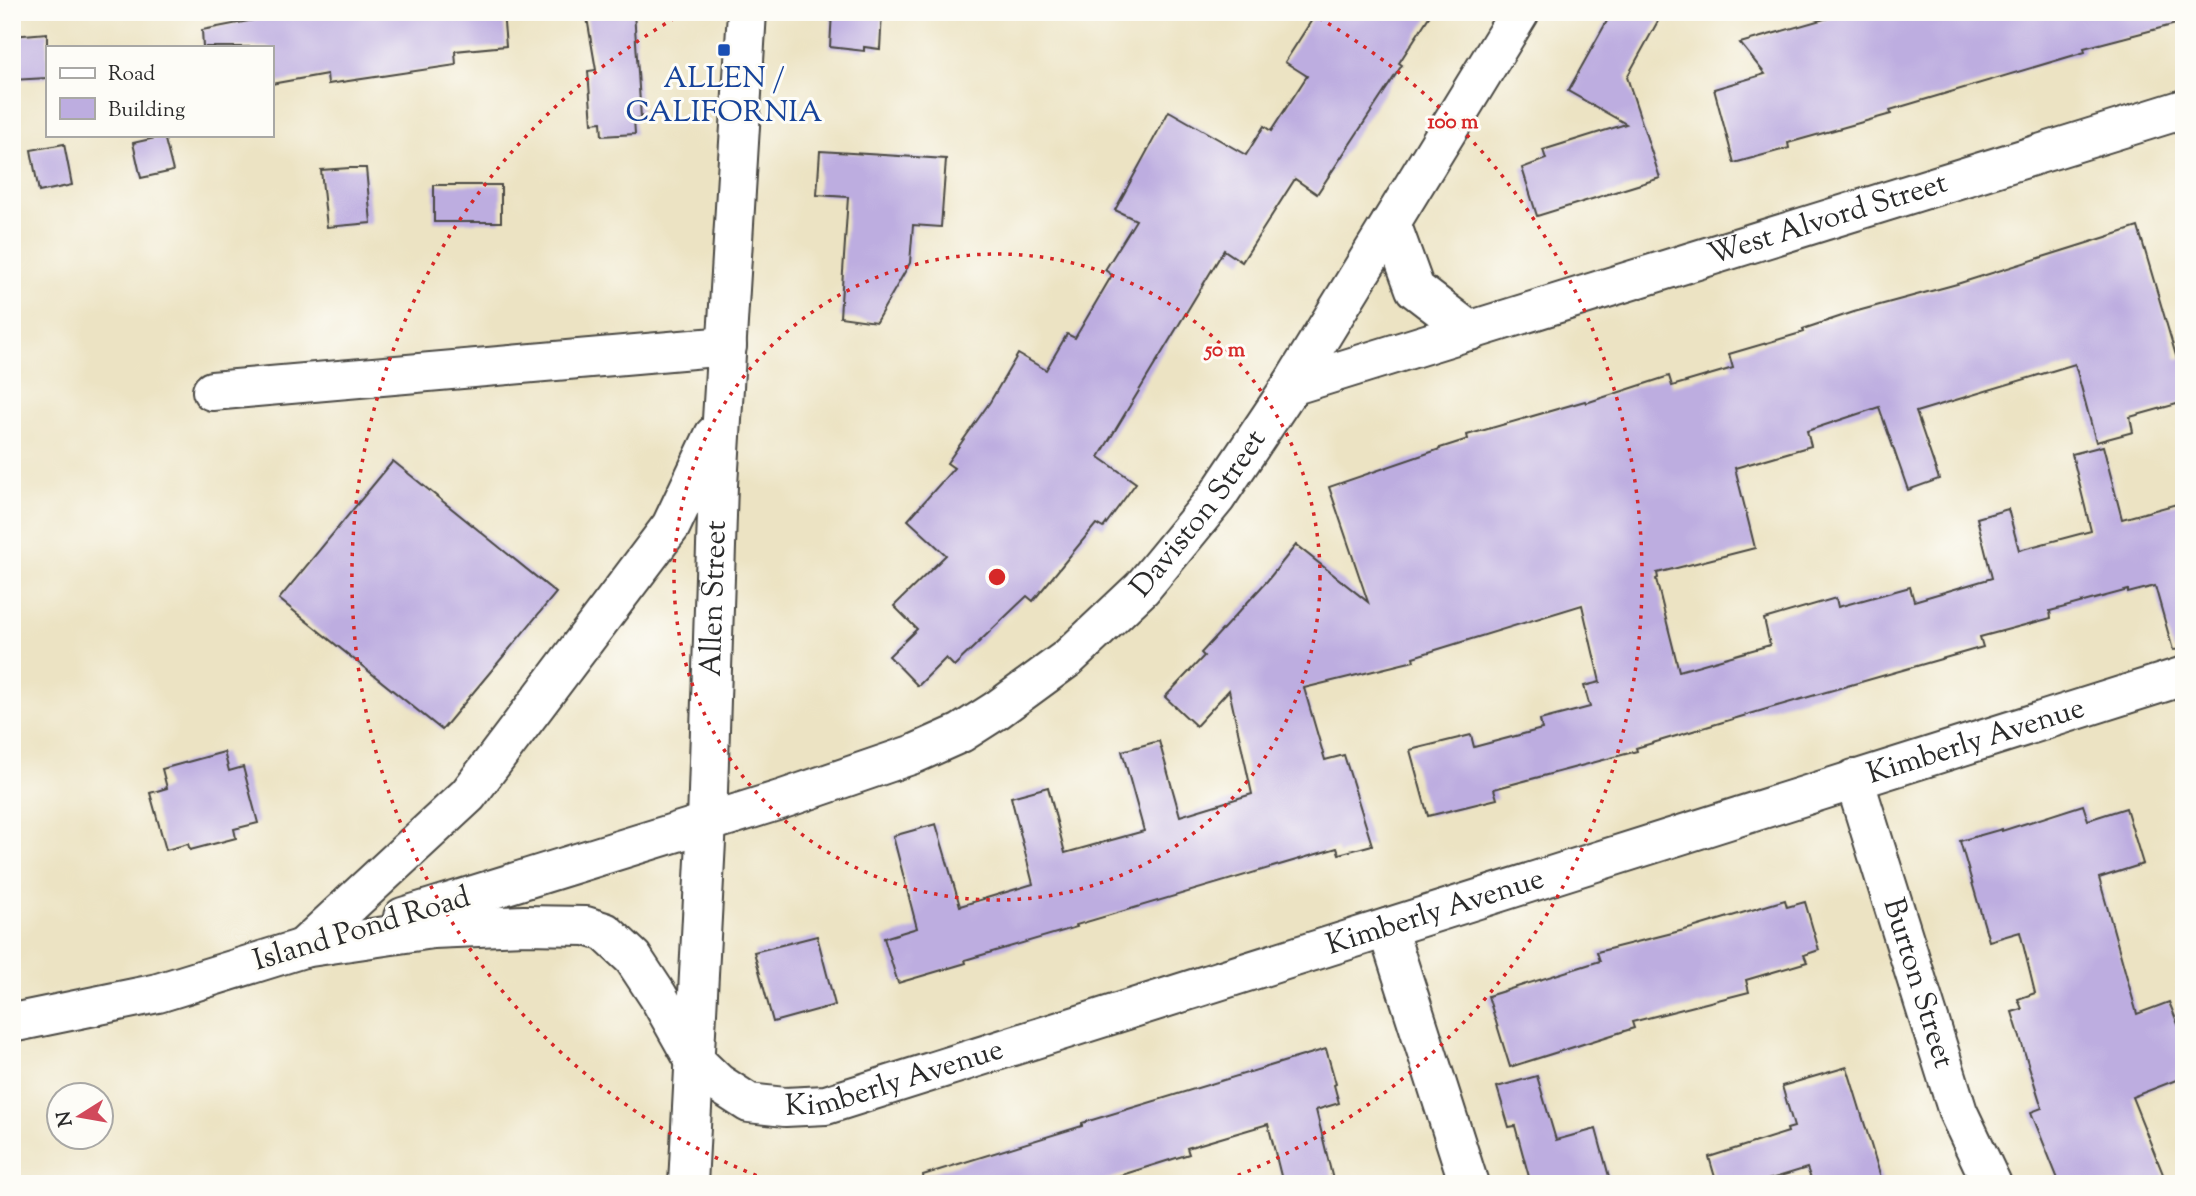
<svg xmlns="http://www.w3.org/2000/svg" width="2196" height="1196" font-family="'Sorts Mill Goudy',serif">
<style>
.building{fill:#bdade0}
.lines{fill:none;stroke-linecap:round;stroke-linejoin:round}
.minor-casing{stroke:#484742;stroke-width:42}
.major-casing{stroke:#484742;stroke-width:42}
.minor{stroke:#fff;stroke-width:38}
.major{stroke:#fff;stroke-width:38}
.ring{fill:none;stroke:#d62828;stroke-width:3.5;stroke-dasharray:3.5 7}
.transit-dot{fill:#1a4fb4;stroke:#fdfcf7;stroke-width:2.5}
.labels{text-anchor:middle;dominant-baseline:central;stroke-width:6;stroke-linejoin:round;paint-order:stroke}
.transit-label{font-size:30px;fill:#164399;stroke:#fdfcf7}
.street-label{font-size:30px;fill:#2b2b2b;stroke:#fdfcf7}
.centre{fill:#d62828;stroke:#fdfcf7;stroke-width:3.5}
.ring-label{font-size:21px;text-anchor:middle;font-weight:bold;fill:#d62828;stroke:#fdfcf7;stroke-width:6;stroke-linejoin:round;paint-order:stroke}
</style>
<rect width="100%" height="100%" fill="#fdfcf7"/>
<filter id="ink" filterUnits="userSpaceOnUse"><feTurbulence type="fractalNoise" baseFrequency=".0143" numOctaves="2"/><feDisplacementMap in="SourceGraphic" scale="14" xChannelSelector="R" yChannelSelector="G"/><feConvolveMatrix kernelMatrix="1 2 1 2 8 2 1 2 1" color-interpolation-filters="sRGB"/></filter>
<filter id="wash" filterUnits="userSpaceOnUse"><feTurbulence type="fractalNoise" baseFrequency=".00686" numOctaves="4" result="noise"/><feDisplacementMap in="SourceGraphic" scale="28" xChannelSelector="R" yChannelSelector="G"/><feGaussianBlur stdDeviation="1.57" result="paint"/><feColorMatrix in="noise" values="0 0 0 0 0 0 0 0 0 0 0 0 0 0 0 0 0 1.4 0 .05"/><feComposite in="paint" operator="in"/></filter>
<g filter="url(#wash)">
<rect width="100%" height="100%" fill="#ece3c3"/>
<g id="blocks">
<g class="building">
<polygon points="295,12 503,12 506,46 455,51 456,65 328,84 327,74 271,84 271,47 203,47 202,30"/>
<polygon points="586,12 634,12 641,118 634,119 635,134 602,136 601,122 592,123 588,71 596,70"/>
<polygon points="832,12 882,12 880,49 864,47 864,51 830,47"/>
<polygon points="1317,12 1432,12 1399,63 1402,65 1317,194 1295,179 1242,262 1224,250 1099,457 1136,483 1103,528 1096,524 1033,601 1027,596 954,666 946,658 918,686 889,656 917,629 894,606 946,555 908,520 954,468 947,463 990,402 1018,354 1046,370 1067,334 1075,338 1112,275 1105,270 1136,220 1115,210 1169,111 1246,155 1264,126 1271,131 1307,76 1285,62"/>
<polygon points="1612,12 1663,12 1627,77 1660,178 1537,216 1522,168 1546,159 1543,150 1626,124 1568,91"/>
<polygon points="1849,12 2174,12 2176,24 2084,48 2085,52 1890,110 1891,114 1788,143 1789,148 1734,163 1714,89 1765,74 1740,43"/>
<polygon points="47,33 47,78 12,80 12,36"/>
<polygon points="164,136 173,171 141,178 133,143"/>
<polygon points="64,144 72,185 39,192 31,150"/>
<polygon points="820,151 946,159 941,227 913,225 910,263 876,322 840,317 848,197 817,195"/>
<polygon points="350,168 366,168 371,223 327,227 321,170"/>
<rect x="434" y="185" width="67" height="37"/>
<polygon points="2138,227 2177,359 2184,357 2184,402 2130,417 2133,432 2096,442 2075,364 1916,412 1939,479 1908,490 1879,407 1807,431 1811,446 1735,468 1755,548 1657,573 1658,578 1656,579 1679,671 1770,645 1764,619 1836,598 1838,607 1910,587 1914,601 1992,578 1977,518 2008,509 2019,550 2091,531 2072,454 2103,446 2122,519 2184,502 2184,649 2173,650 2155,586 2128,593 2128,590 2050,611 2051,618 1980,637 1983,647 1770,708 1636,748 1637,751 1494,789 1497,799 1428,816 1410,750 1471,735 1474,747 1542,729 1540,720 1590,707 1584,686 1600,682 1582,605 1413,657 1414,661 1304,688 1325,760 1344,755 1372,845 1339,854 1337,848 1076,925 1077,927 965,960 966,963 898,983 884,938 917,928 893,836 936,824 960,906 1033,884 1011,797 1048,787 1065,853 1144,831 1122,751 1159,741 1180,816 1252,794 1229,690 1196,726 1165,697 1204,656 1201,653 1267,581 1296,545 1368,602 1329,487 1440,449 1440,448 1468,439 1467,435 1585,401 1586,403 1669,376 1672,386 1733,368 1729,354 1804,332 1803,329 1854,312 1957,284"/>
<polygon points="393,461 556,593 442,730 279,599"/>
<polygon points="224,752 229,771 243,767 258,823 234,829 236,838 190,850 188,844 166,850 150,793 167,788 162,769"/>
<polygon points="2083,805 2088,820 2126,808 2143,864 2099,878 2137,1014 2169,1002 2184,1039 2184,1077 2132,1097 2167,1184 2060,1184 2031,1112 2042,1108 2012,1012 2022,1009 2018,999 2035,993 2020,932 1989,941 1960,841 2002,829 2002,831"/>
<polygon points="1785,900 1787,907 1805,902 1819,950 1804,955 1807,962 1746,980 1749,992 1632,1022 1634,1028 1510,1067 1488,996 1600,961 1597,952 1692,928"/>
<polygon points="817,936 835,1005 773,1022 754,952"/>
<polygon points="1326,1049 1336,1084 1334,1085 1339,1103 1316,1110 1334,1184 1283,1184 1268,1124 1187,1148 1189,1154 1093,1184 924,1184 923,1175 1082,1126 1082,1123"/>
<polygon points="1847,1067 1883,1184 1813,1184 1807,1168 1754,1184 1717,1184 1709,1157 1788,1132 1787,1129 1794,1127 1782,1086"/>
<polygon points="1537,1076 1556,1140 1596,1129 1611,1184 1531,1184 1515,1126 1509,1127 1497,1087"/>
</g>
</g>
</g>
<g filter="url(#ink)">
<use href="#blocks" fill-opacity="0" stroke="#484742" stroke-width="2"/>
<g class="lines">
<defs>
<g id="minor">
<polyline points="1391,223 1415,289 1470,331"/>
<path id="s1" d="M 1291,386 L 2184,109"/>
<polyline points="212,391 727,346"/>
<path id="s2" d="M 1854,779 L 1958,1112 L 1992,1184"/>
<polyline points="1387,928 1469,1184"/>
</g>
<g id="major">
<path id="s3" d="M 403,917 L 780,800 L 914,754 L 961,733 L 997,710 L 1068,658 L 1142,588 L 1216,498 L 1291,386 L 1520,12"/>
<path id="s4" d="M 303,948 L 433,929 L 524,925 L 586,926 L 605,932 L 633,958 L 658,996 L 694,1060 L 718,1083 L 749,1103 L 785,1107 L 826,1105 L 2184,676"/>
<polyline points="303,948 468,795 671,526 714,435"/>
<polyline points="12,1023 158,993 326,941"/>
<path id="s5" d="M 688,1184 L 707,822 L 718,485 L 747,12"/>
</g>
</defs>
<use href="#minor" class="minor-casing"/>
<use href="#major" class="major-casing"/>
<use href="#minor" class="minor"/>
<use href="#major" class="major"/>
</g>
</g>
<g class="ring">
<circle cx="997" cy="577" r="323"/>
<path d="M776 1183A645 645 0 0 1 684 13M1310 13A645 645 0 0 1 1218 1183"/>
</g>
<rect class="transit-dot" x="717" y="43" width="14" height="14" rx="3.5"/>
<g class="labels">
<g class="transit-label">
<text x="724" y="79">ALLEN /<tspan x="724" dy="34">CALIFORNIA</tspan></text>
</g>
<g class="street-label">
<text stroke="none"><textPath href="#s1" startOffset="562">West Alvord Street</textPath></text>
<text stroke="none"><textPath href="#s3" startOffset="914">Daviston Street</textPath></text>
<text stroke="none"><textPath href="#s5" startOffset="586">Allen Street</textPath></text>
<text stroke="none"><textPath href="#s4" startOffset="1815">Kimberly Avenue</textPath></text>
<text stroke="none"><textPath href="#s4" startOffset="1248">Kimberly Avenue</textPath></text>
<text transform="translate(362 930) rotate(-17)">Island Pond Road</text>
<text stroke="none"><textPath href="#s2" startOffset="214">Burton Street</textPath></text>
<text stroke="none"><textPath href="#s4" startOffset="681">Kimberly Avenue</textPath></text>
</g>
</g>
<circle cx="997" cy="577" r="10" class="centre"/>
<g class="ring-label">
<text x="1453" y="128">100 m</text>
<text x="1225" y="356">50 m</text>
</g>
<rect width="2196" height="1196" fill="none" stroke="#fdfcf7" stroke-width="42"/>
<rect x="46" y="46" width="228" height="91" fill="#fdfcf7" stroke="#a9a8a5" stroke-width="2"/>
<rect x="60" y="68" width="35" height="10" fill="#ffffff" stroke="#a9a8a5" stroke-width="2"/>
<text x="108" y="80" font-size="21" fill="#2b2b2b">Road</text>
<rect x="60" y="98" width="35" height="21" fill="#bdade0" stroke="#a9a8a5" stroke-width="2"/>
<text x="108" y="116" font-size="21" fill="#2b2b2b">Building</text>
<g transform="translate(80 1116) rotate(259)"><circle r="33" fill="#fdfcf7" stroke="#a9a8a5" stroke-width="2"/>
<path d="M0-5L12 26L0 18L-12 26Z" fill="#d1495b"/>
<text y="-10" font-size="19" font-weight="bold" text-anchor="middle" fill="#2b2b2b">N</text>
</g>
</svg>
